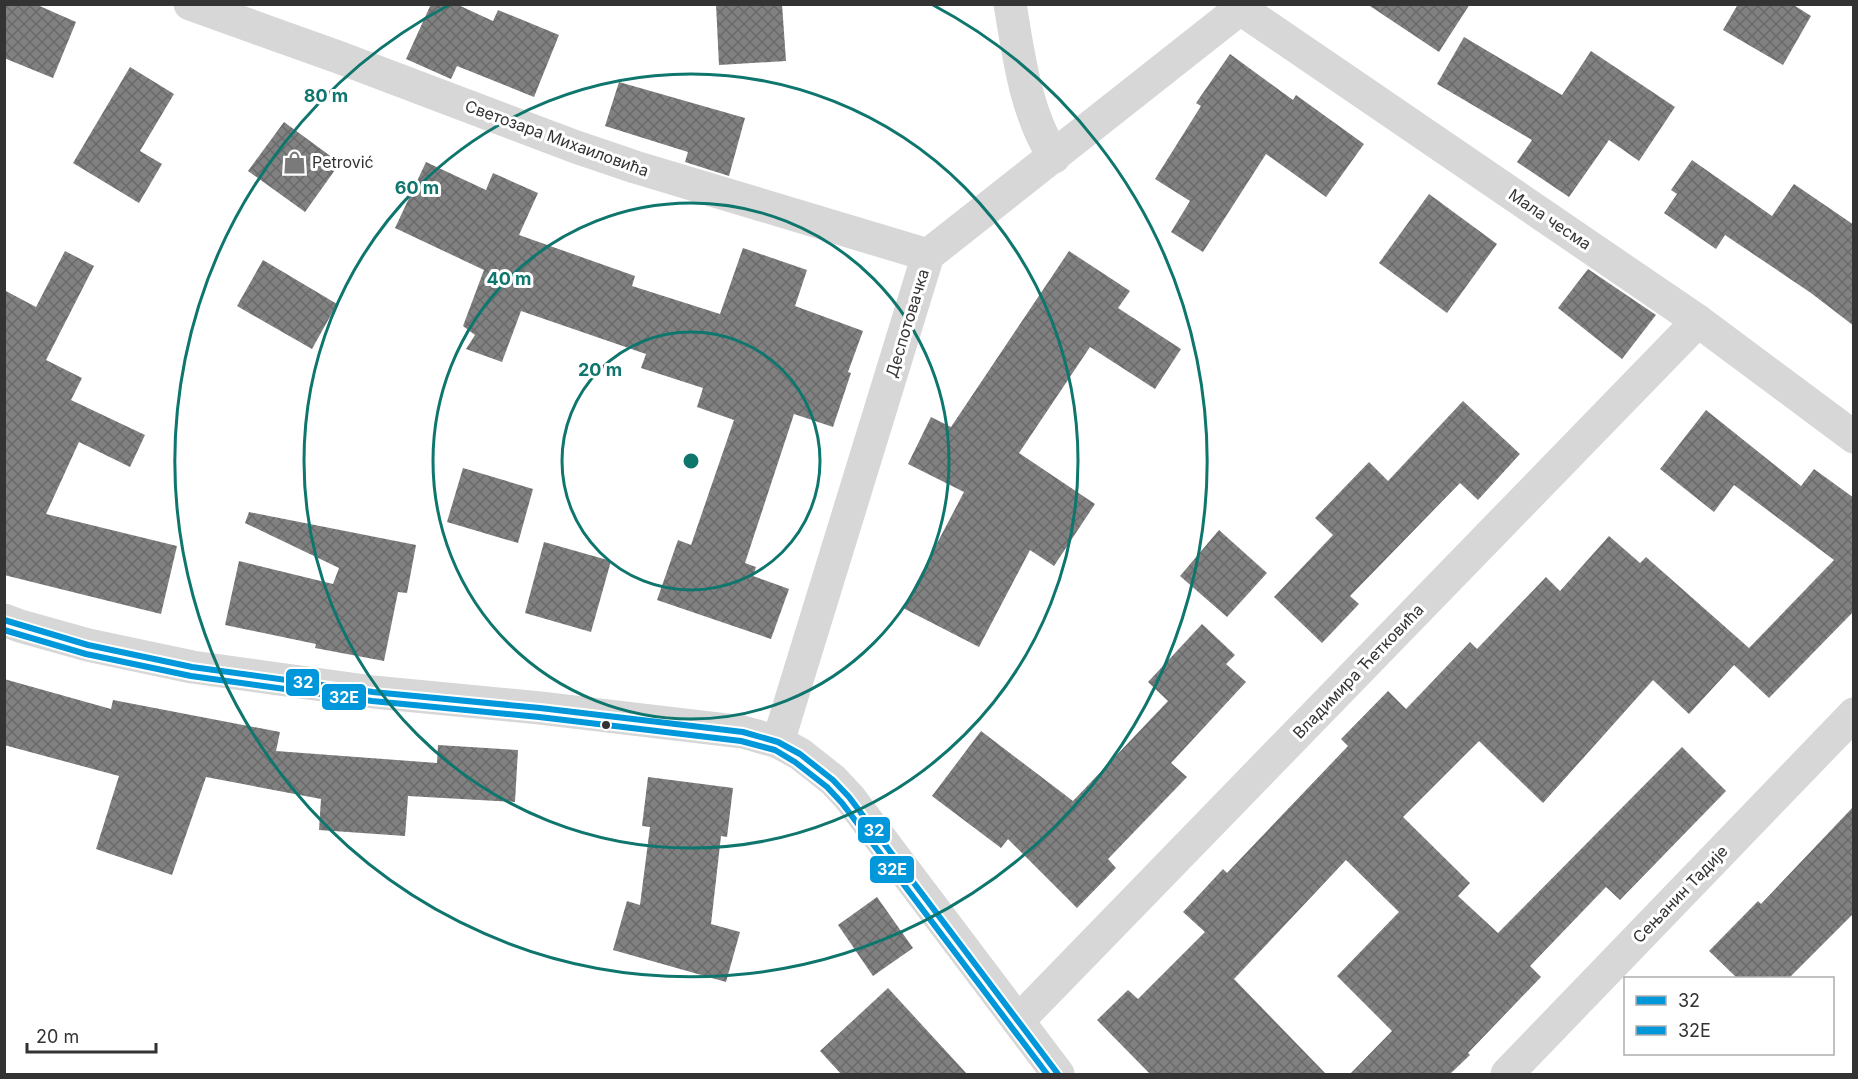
<svg xmlns="http://www.w3.org/2000/svg" width="1858" height="1079" font-family="Inter,sans-serif">
<style>
.building{fill:url(#building-cross-hatch)}
.lines{fill:none;stroke-linecap:round;stroke-linejoin:round}
.minor{stroke:#d7d7d7;stroke-width:33}
.tertiary{stroke:#d7d7d7;stroke-width:33}
.bus-1-casing{stroke:#fff;stroke-width:10}
.bus-2-casing{stroke:#fff;stroke-width:10}
.bus-1{stroke:#0098da;stroke-width:6}
.bus-2{stroke:#0098da;stroke-width:6}
.ring{fill:none;stroke:#0f766e;stroke-width:3}
.bus-dot{fill:#333;stroke:#fff;stroke-width:2}
.labels{text-anchor:middle;dominant-baseline:central;stroke-width:6;stroke-linejoin:round;paint-order:stroke}
.street-label{font-size:16px;fill:#333;stroke:#fff}
.poi-label{font-size:16px;fill:#333;stroke:#fff;text-anchor:start}
.centre{fill:#0f766e;stroke:#fff;stroke-width:3}
.ring-label{font-size:18px;text-anchor:middle;font-weight:bold;fill:#0f766e;stroke:#fff;stroke-width:6;stroke-linejoin:round;paint-order:stroke}
.line-badge{stroke:#fff;stroke-width:2}
.badge-label{font-size:16px;text-anchor:middle;font-weight:bold;fill:#fff}
</style>
<defs>
<pattern id="building-cross-hatch" width="8" height="8" patternUnits="userSpaceOnUse" patternTransform="scale(1.5)"><rect width="8" height="8" fill="#818181"/><path d="M0 0l8 8M0 8l8-8" fill="none" stroke="#6a6a6a"/></pattern>
</defs>
<rect width="100%" height="100%" fill="#fff"/>
<g class="building">
<polygon points="4,4 35,4 76,22 53,78 4,58"/>
<polygon points="431,4 456,4 493,21 498,10 559,35 534,97 457,66 451,79 406,59"/>
<polygon points="716,4 782,4 786,61 719,65"/>
<polygon points="1367,4 1470,4 1439,52"/>
<polygon points="1738,4 1792,4 1811,16 1783,65 1723,30"/>
<polygon points="1464,37 1562,95 1591,51 1675,107 1639,161 1609,140 1569,197 1517,162 1532,140 1437,84"/>
<polygon points="1230,54 1293,100 1296,95 1364,144 1326,197 1266,154 1203,252 1171,232 1190,201 1155,179 1201,106 1196,103"/>
<polygon points="130,67 174,94 140,151 162,164 139,203 73,163"/>
<polygon points="619,82 745,118 729,176 685,162 688,152 605,126"/>
<polygon points="284,122 340,163 305,212 248,171"/>
<polygon points="1692,160 1772,216 1794,184 1854,225 1854,326 1811,293 1725,235 1716,249 1664,213 1677,194 1671,190"/>
<polygon points="426,162 486,190 493,173 538,193 519,235 635,276 632,286 720,314 743,248 807,270 795,306 863,331 848,372 851,373 833,427 794,414 745,563 756,567 753,576 789,589 771,639 657,600 678,540 691,545 734,420 697,407 703,388 641,368 646,354 521,311 502,362 466,349 475,335 463,326 484,270 395,228"/>
<polygon points="1429,194 1497,244 1447,313 1379,263"/>
<polygon points="65,251 94,266 46,360 82,378 71,400 145,435 130,467 79,442 46,514 177,546 161,614 4,575 4,290 36,307"/>
<polygon points="1069,251 1130,291 1118,308 1181,349 1155,389 1090,347 1019,453 1095,504 1054,566 1030,550 979,647 903,608 964,492 908,464 931,417 951,427"/>
<polygon points="263,260 337,304 312,349 237,306"/>
<polygon points="1588,269 1656,315 1622,359 1558,308"/>
<polygon points="1463,401 1520,454 1478,500 1460,483 1350,596 1359,604 1322,643 1274,597 1333,535 1315,518 1369,462 1388,481"/>
<polygon points="1706,410 1801,486 1814,469 1854,498 1854,611 1769,698 1734,665 1689,714 1653,680 1543,803 1479,741 1403,817 1470,883 1458,896 1498,933 1682,747 1726,791 1620,900 1606,887 1530,966 1541,977 1468,1053 1470,1055 1450,1074 1350,1074 1392,1031 1337,976 1399,912 1346,860 1234,979 1326,1074 1150,1074 1097,1020 1128,990 1138,999 1205,932 1183,912 1223,869 1227,873 1348,746 1341,739 1388,691 1406,709 1470,642 1477,649 1546,577 1560,591 1609,536 1640,563 1646,557 1749,648 1834,560 1734,485 1714,512 1660,469"/>
<polygon points="463,468 533,489 518,543 447,522"/>
<polygon points="249,512 416,545 407,593 398,592 384,661 315,648 316,644 225,625 239,561 333,584 339,568 245,523"/>
<polygon points="1219,530 1267,573 1227,617 1180,576"/>
<polygon points="544,542 611,561 591,632 525,613"/>
<polygon points="1202,624 1235,655 1226,664 1246,682 1171,763 1187,777 1108,859 1116,868 1077,908 1008,839 1001,848 932,796 981,731 1073,801 1168,701 1148,682"/>
<polygon points="4,679 111,709 113,700 280,732 276,751 437,763 438,745 518,750 515,802 408,796 405,836 319,830 321,799 206,777 172,875 96,849 119,776 4,745"/>
<polygon points="648,777 733,788 727,837 721,836 711,924 740,932 726,982 613,950 627,901 640,905 650,827 642,826"/>
<polygon points="1854,806 1854,913 1789,978 1737,978 1709,951 1758,901 1761,904"/>
<polygon points="877,897 913,948 873,976 838,925"/>
<polygon points="888,988 967,1074 841,1074 820,1051"/>
</g>
<g class="lines">
<g class="minor">
<polyline points="190,4 338,57 576,147 635,167 928,255"/>
<path d="M 1010,4 C 1019,57 1025,111 1054,157"/>
<polyline points="1241,9 1698,321 1854,437"/>
<polyline points="778,742 928,255 1246,4"/>
<polyline points="1018,1021 1698,321"/>
<polyline points="1507,1074 1854,714"/>
</g>
<polyline class="tertiary" points="4,620 20,626 88,645 192,667 373,692 540,708 743,732 778,742 800,754 833,780 849,797 1058,1074"/>
<defs>
<polyline id="bus-1" points="4,620 88,645 192,667 373,692 540,708 743,732 778,742 800,754 833,780 849,797 1058,1074"/>
<polyline id="bus-2" points="4,630 86,654 191,676 372,701 539,717 741,741 775,750 795,762 827,787 842,803 1047,1074"/>
</defs>
<use href="#bus-1" class="bus-1-casing"/>
<use href="#bus-2" class="bus-2-casing"/>
<use href="#bus-1" class="bus-1"/>
<use href="#bus-2" class="bus-2"/>
</g>
<g class="ring">
<circle cx="691" cy="461" r="129"/>
<circle cx="691" cy="461" r="258"/>
<circle cx="691" cy="461" r="387"/>
<path d="M933 5A516 516 0 1 1 449 5"/>
</g>
<defs>
<symbol id="shop-bare" viewBox="-9 -9 18 18"><path d="M-5-2.5h2.3a2.7 3.5 0 0 1 5.4 0H5L5.5 6h-11ZM-1.5-2.5h3a1.5 2.3 0 0 0-3 0Z" fill="#7a7a7a" stroke="#fff" stroke-width="2.5" paint-order="stroke"/></symbol>
</defs>
<g fill-rule="evenodd">
<use href="#shop-bare" x="278" y="146" width="33" height="33"/>
</g>
<circle class="bus-dot" cx="606" cy="725" r="5"/>
<g class="labels">
<g class="street-label">
<text transform="translate(557 138) rotate(20)">Светозара Михаиловића</text>
<text transform="translate(1550 219) rotate(34)">Мала чесма</text>
<text transform="translate(907 323) rotate(-73)">Деспотовачка</text>
<text transform="translate(1358 671) rotate(-46)">Владимира Ћетковића</text>
<text transform="translate(1680 894) rotate(-46)">Сењанин Тадије</text>
</g>
<g class="poi-label">
<text x="312" y="162">Petrović</text>
</g>
</g>
<circle cx="691" cy="461" r="9" class="centre"/>
<g class="ring-label">
<text x="326" y="102">80 m</text>
<text x="417" y="194">60 m</text>
<text x="509" y="285">40 m</text>
<text x="600" y="376">20 m</text>
</g>
<g class="line-badge">
<rect x="285" y="668" width="35" height="29" rx="6" fill="#0098da"/>
<rect x="321" y="683" width="46" height="28" rx="6" fill="#0098da"/>
<rect x="857" y="816" width="34" height="28" rx="6" fill="#0098da"/>
<rect x="869" y="855" width="46" height="29" rx="6" fill="#0098da"/>
</g>
<g class="badge-label">
<text x="303" y="688">32</text>
<text x="344" y="703">32E</text>
<text x="874" y="836">32</text>
<text x="892" y="875">32E</text>
</g>
<rect width="1858" height="1079" fill="none" stroke="#333333" stroke-width="12"/>
<rect x="1624" y="977" width="210" height="78" fill="#ffffff" stroke="#adadad" stroke-width="1.5"/>
<rect x="1636" y="996" width="30" height="9" fill="#0098da" stroke="#adadad" stroke-width="1.5"/>
<text x="1678" y="1007" font-size="18" fill="#333333">32</text>
<rect x="1636" y="1026" width="30" height="9" fill="#0098da" stroke="#adadad" stroke-width="1.5"/>
<text x="1678" y="1037" font-size="18" fill="#333333">32E</text>
<path d="M27 1043v9h129v-9" fill="none" stroke="#333333" stroke-width="3"/>
<text x="36" y="1043" font-size="18" fill="#333333" stroke="#ffffff" stroke-width="4.5" paint-order="stroke">20 m</text>
</svg>
